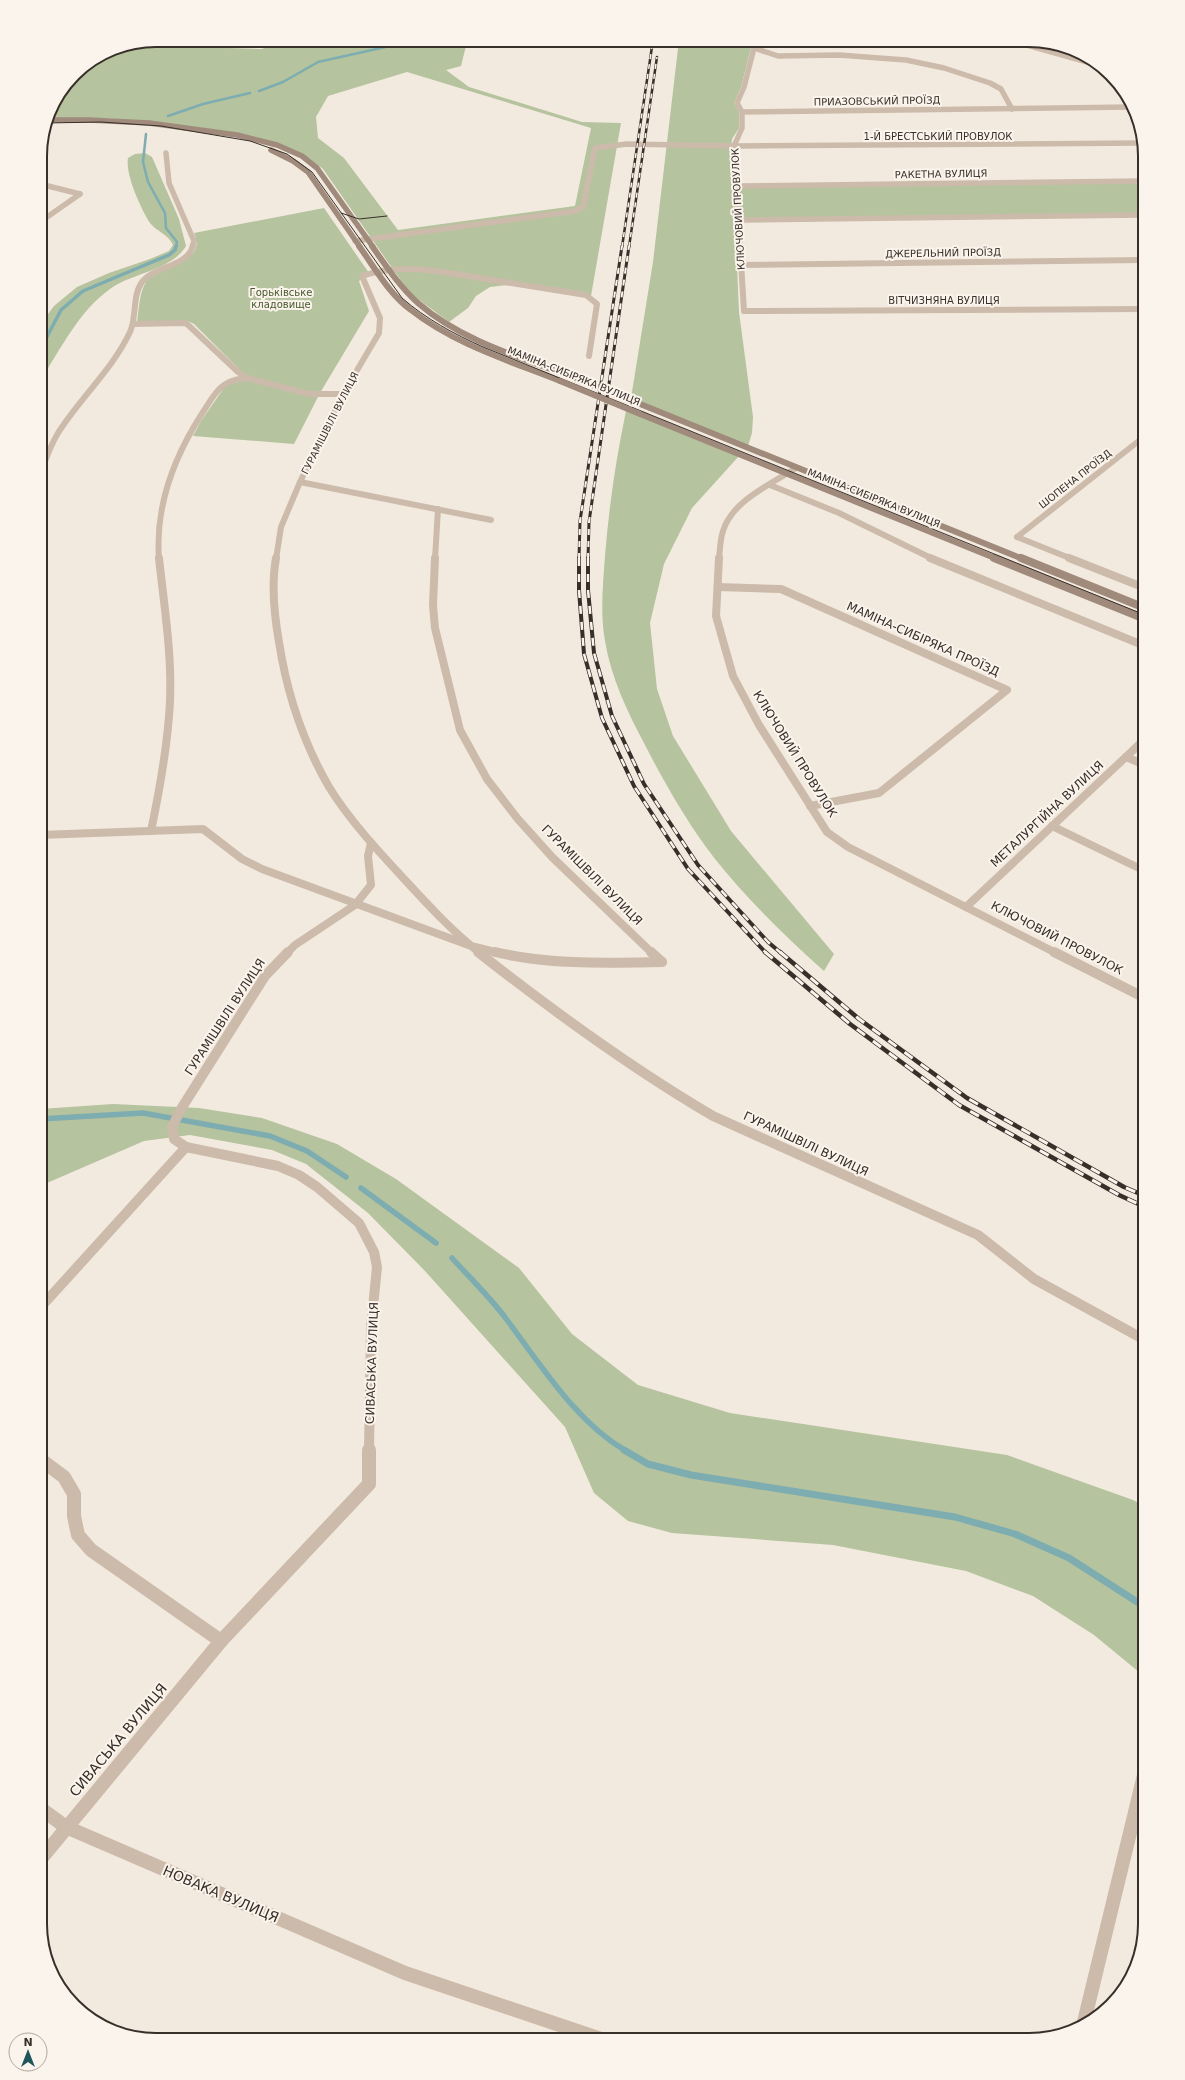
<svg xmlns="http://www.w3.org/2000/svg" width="1185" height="2080" font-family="'DejaVu Sans',sans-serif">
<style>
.green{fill:#b5c39e;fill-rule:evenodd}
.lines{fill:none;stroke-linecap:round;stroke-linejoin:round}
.stream-far3{stroke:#7dadb1;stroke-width:2.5}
.stream-far2{stroke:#7dadb1;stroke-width:3.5}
.stream-far1{stroke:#7dadb1;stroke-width:5.5}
.stream{stroke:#7dadb1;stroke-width:7}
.minor-far4{stroke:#cba;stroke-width:5.5}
.minor-far3{stroke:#cba;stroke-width:6}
.minor-far2{stroke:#cba;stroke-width:8}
.minor-far1{stroke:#cba;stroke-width:10}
.minor{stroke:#cba;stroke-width:14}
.tertiary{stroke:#cba;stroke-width:5.5}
.secondary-far2{stroke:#a08a7b;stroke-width:5.5}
.secondary-far1{stroke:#a08a7b;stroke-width:6}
.secondary{stroke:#a08a7b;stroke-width:8}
.tram{stroke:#392f2a;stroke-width:1}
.rail-far3-casing{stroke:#392f2a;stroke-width:2.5}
.rail-far2-casing{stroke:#392f2a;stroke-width:3}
.rail-far1-casing{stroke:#392f2a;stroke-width:4}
.rail-casing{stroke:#392f2a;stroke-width:4.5}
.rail-far3{stroke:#fbf4ec;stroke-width:1.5;stroke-dasharray:5;stroke-linecap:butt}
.rail-far2{stroke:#fbf4ec;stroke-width:2;stroke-dasharray:6;stroke-linecap:butt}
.rail-far1{stroke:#fbf4ec;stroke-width:2.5;stroke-dasharray:8;stroke-linecap:butt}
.rail{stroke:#fbf4ec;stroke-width:3;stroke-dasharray:10;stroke-linecap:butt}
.secondary-bridge{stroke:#a08a7b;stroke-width:6}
.labels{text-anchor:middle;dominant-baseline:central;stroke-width:4;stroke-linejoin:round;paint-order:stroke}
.far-street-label{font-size:10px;fill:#392f2a;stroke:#fbf4ec}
.far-park-label{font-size:10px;fill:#47592d;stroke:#fbf4ec}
.street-label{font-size:12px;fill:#392f2a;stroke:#fbf4ec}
.near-street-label{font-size:14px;fill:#392f2a;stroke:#fbf4ec}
.rim{fill:none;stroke:#392f2a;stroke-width:2}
</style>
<rect width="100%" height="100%" fill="#f3eadf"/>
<g class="green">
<path d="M 156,40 L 214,40 L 228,48 L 261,49 L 296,40 L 486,40 L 466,46 L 461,66 L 446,70 L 469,87 L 582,122 L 621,123 L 591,296 L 507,285 L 490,287 L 476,296 L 468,308 L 449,322 L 414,296 L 404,285 L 323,169 L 307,157 L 284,146 L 166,123 L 103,118 L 47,119 L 49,111 L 74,74 L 112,49 ZM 407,72 L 591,128 L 575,206 L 398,230 L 344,158 L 318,138 L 316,117 L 328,96 Z"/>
<polygon points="679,40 753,40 741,87 734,103 739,112 739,128 732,139 731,147 733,187 1145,183 1145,213 735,219 739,312 753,417 752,433 748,446 631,398 653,262"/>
<path d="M 145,153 L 152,157 L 179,219 L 186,246 C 171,271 131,273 110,289 C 78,312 61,349 40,381 L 40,325 L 54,306 L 77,287 L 109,273 L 150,259 L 169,251 L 173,245 C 169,235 156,231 150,223 C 141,209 125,174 128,158 L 135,154 Z"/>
<path d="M 324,208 L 369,273 L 359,281 L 369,311 L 320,393 L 294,444 L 193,436 L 201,421 L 226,385 L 247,380 L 241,371 L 194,324 L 188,321 L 137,322 C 139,311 139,293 146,282 C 159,263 208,265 194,233 Z"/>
<path d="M 626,411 L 739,456 L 692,508 L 664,564 L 650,623 L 657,689 L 673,736 L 731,831 L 834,954 L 824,971 C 785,936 748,900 715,859 C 688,824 665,784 645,745 C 628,713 611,678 605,641 C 600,613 603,584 605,556 C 609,506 616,459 626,411 Z"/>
<polygon points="113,1104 199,1108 262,1118 337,1144 396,1179 519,1268 572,1334 638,1385 730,1413 1007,1455 1133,1500 1145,1506 1145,1677 1094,1635 1033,1596 966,1571 833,1545 672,1533 628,1521 594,1493 565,1427 425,1271 368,1213 306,1164 272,1150 190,1135 144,1141 40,1186 40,1109"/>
</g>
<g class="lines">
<g class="stream-far3">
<polyline points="259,91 283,82 318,62 417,40"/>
<polyline points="168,116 203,104 250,93"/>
<polyline points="146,134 143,162 148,182 165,213 166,228 177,242 176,247"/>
</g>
<polyline class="stream-far2" points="40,350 61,310 83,291 169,255 175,250 176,246"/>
<g class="stream-far1">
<polyline points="40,1119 143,1113 270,1136 307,1151 346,1177"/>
<polyline points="361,1188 436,1243"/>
<path d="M 452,1258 C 470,1278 491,1298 507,1320 C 541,1365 576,1422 626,1451"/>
</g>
<polyline class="stream" points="624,1450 648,1464 691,1475 955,1517 1015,1534 1069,1558 1145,1607"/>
<g class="minor-far4">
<polyline points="1008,40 1098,65"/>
<polyline points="754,48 778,56 839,55 906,60 944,68 990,83 1001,89 1012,109"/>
<polyline points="742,112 1132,107"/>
<polyline points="166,153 169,183 194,241 192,247"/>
<polyline points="40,184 80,194"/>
<polyline points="737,186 1145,181"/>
<polyline points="739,220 1145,215"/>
<polyline points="40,222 80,194"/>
<polyline points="355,241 575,211 583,207 595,148 627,144 734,146 1142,143"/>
<polyline points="740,247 734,146 742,128 742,112 737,103 744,87 756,40"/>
</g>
<g class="minor-far3">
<polyline points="740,246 744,311 1145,309"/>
<polyline points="740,265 1145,260"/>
<polyline points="133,324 186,323 238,372 247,378 309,394 343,394"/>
<path d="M 40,475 C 45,461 50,446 58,433 C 80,398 112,370 130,332 C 137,317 132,296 142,282 C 154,266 187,267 193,246"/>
<polyline points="300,482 491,520"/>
<polyline points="770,485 839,513 933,559"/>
<polyline points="1017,537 1145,436"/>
<polyline points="1017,537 1072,559"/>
<path d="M 159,559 C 155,506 175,455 203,412 C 209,403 215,391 224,385 C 231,380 239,379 247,378"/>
<path d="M 276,559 L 281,527 L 300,482 L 343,394 L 379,333 L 380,318 L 362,276 C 403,262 444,272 486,279 C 519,284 553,290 586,295 L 597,304 L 589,356"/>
<polyline points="435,559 438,509"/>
<path d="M 719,559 C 720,550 720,540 723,531 C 732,501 771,484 796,468"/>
</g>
<g class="minor-far2">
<path d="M 276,558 C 271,586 274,614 279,642 C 287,694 303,742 329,787 C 350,821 379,852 406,881 C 429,906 453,932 480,953"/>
<polyline points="435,558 433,605 435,628 460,730 487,779 517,818 552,857 652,953"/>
<polyline points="719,558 716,616 733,676 759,725 827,832 848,847 1056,953"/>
<polyline points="930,558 1145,646"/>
<polyline points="1069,558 1145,588"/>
<polyline points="718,587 781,589 1007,690 879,793 810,806"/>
<polyline points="1126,757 1145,765"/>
<polyline points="1052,826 1145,871"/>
<path d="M 151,831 C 160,788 168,745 170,701 C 172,653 164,605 159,558"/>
<polyline points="40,835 203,829 242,859 262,869 471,946 499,953"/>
<polyline points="966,907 1145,739"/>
<polyline points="287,953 295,945 355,905 371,885 368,856 371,843"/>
</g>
<g class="minor-far1">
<polyline points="288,952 265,976 181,1109 172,1127 174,1139 186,1147 278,1166 299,1175 317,1187 359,1223 374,1252 377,1267 371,1327 369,1451"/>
<path d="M 478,952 C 553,1011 631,1068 713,1116 L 978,1235 L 1034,1279 L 1145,1340"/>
<path d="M 495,952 C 550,965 606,963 662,962"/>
<polyline points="651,952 662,962"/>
<polyline points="1054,952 1145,998"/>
<polyline points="40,1308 186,1147"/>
</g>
<g class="minor">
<polyline points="40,1459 64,1477 74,1494 74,1516 78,1535 91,1550 221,1641"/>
<polyline points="40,1808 66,1827 405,1973 604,2040"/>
<polyline points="40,1860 221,1641 369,1484 369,1450"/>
<polyline points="1083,2026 1145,1771"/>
</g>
<polyline class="tertiary" points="1126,97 1135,112"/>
<g class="secondary-far2">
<polyline points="47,120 89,120 149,123 237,135 277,145 302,156 317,168 373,247"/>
<polyline points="271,150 293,161 308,172 360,247"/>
</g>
<g class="secondary-far1">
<path d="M 359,246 C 375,268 389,294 411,310 C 454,344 510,361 560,381"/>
<path d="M 372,246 C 386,266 400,287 418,303 C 460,340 519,357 570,376"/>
<polyline points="650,408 1023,559"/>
<polyline points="640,414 997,559"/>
</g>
<g class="secondary">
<polyline points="994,558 1145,619"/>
<polyline points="1021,558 1145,608"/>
</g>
<g class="tram">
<path d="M 46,123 L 101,122 L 161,126 L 250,141 L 287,154 L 312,172 L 402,298 C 426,319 454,334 483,347 L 1145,615"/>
<polyline points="341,213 359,219 387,216"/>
</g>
<defs>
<g id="rail-far3">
<polyline points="622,247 653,40"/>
<polyline points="629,247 657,57"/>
</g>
<g id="rail-far2">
<polyline points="579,559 580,521 622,246"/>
<polyline points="588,559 589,522 629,246"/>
</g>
<g id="rail-far1">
<polyline points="579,558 579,590 584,654 602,718 634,786 688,869 766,953"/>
<polyline points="588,558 588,590 594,653 612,716 644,784 698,865 768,942 781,953"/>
</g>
<g id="rail">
<polyline points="765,952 850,1024 959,1105 1119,1195 1145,1207"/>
<polyline points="780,952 859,1019 967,1098 1124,1187 1145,1196"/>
</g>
</defs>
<use href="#rail-far3" class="rail-far3-casing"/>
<use href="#rail-far2" class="rail-far2-casing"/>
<use href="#rail-far1" class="rail-far1-casing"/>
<use href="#rail" class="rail-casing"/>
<use href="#rail-far3" class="rail-far3"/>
<use href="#rail-far2" class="rail-far2"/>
<use href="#rail-far1" class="rail-far1"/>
<use href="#rail" class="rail"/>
<g class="secondary-bridge">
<polyline points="570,376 650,408"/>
<polyline points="560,381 640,414"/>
</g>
</g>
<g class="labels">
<g class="far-street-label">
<text transform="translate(877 101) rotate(-1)">ПРИАЗОВСЬКИЙ ПРОЇЗД</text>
<text x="938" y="136">1-Й БРЕСТСЬКИЙ ПРОВУЛОК</text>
<text transform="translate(941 174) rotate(-1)">РАКЕТНА ВУЛИЦЯ</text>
<text transform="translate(738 209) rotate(-93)">КЛЮЧОВИЙ ПРОВУЛОК</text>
<text transform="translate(943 253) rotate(-1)">ДЖЕРЕЛЬНИЙ ПРОЇЗД</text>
<text x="944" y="300">ВІТЧИЗНЯНА ВУЛИЦЯ</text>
<text transform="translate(574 376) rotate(22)">МАМІНА-СИБІРЯКА ВУЛИЦЯ</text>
<text transform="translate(330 423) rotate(-63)">ГУРАМІШВІЛІ ВУЛИЦЯ</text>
<text transform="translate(1075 479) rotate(-38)">ШОПЕНА ПРОЇЗД</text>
<text transform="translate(874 498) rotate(22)">МАМІНА-СИБІРЯКА ВУЛИЦЯ</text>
</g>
<g class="far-park-label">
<text x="281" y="292">Горьківське<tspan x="281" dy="12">кладовище</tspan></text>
</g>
<g class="street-label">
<text transform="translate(923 639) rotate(24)">МАМІНА-СИБІРЯКА ПРОЇЗД</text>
<text transform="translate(795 754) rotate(58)">КЛЮЧОВИЙ ПРОВУЛОК</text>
<text transform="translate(1047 814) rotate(-43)">МЕТАЛУРГІЙНА ВУЛИЦЯ</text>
<text transform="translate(592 875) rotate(45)">ГУРАМІШВІЛІ ВУЛИЦЯ</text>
<text transform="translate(1057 938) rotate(27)">КЛЮЧОВИЙ ПРОВУЛОК</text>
<text transform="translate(225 1017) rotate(-57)">ГУРАМІШВІЛІ ВУЛИЦЯ</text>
<text transform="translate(806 1144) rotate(25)">ГУРАМІШВІЛІ ВУЛИЦЯ</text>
<text transform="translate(372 1363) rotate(-88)">СИВАСЬКА ВУЛИЦЯ</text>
</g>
<g class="near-street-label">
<text transform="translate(118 1740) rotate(-50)">СИВАСЬКА ВУЛИЦЯ</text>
<text transform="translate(221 1894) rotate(23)">НОВАКА ВУЛИЦЯ</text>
</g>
</g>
<path d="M0 0H1185V2080H0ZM156 47H1029A109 109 0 0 1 1138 156V1924A109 109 0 0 1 1029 2033H156A109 109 0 0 1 47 1924V156A109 109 0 0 1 156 47Z" fill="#fbf4ec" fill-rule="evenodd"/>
<path class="rim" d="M156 47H1029A109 109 0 0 1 1138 156V1924A109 109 0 0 1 1029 2033H156A109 109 0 0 1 47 1924V156A109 109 0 0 1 156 47Z"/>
<g transform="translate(28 2052)"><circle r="19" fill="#fbf4ec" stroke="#ada59e"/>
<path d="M0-3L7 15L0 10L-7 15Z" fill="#1e565c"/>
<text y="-6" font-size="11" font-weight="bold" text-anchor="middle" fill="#392f2a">N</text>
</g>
</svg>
